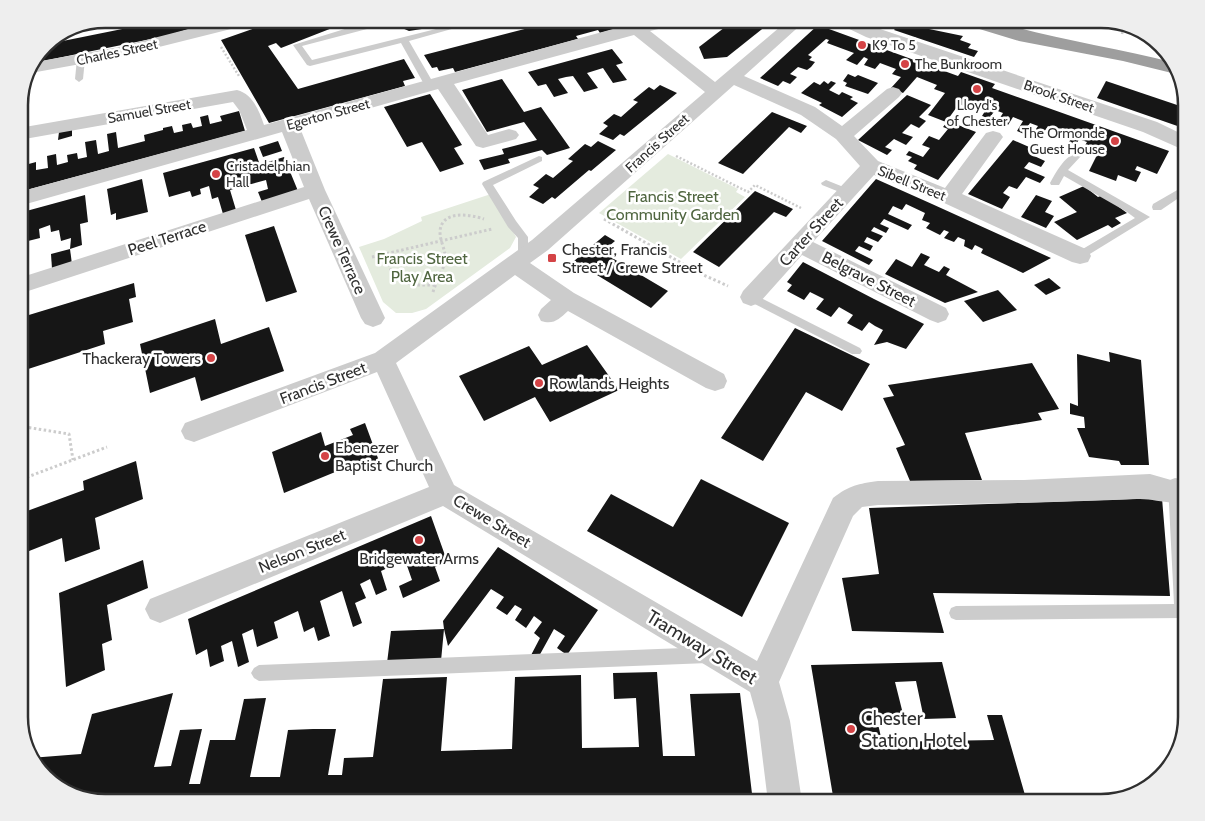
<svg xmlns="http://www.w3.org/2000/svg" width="1205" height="821" font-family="Cabin,sans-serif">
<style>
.green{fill:#e4ebde}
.building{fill:#161616}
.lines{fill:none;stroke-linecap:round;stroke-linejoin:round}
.path-far2{stroke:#ccc;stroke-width:2.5;stroke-dasharray:2 2;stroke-linecap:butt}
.path-far1{stroke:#ccc;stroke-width:3;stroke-dasharray:2.5 2.5;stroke-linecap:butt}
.path{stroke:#ccc;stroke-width:4;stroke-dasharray:3 3;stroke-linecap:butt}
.service{fill:#ccc;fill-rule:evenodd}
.minor{fill:#ccc;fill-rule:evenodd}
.tertiary{fill:#ccc;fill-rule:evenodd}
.trunk{fill:#9e9e9e;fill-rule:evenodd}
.poi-dot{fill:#d44346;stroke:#fff;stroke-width:2}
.labels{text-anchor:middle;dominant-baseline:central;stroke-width:5;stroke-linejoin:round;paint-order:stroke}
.far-poi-label{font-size:14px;fill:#2f2f2f;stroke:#fff;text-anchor:start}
.far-street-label{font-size:14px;fill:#2f2f2f;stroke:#fff}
.park-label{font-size:16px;fill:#506640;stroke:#fff}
.street-label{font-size:16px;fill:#2f2f2f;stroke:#fff}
.poi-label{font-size:16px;fill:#2f2f2f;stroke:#fff;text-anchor:start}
.near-street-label{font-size:19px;fill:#2f2f2f;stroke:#fff}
.near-poi-label{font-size:19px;fill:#2f2f2f;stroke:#fff;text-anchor:start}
.rim{fill:none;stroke:#2f2f2f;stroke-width:2.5}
</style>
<rect width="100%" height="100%" fill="#fff"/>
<g class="green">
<polygon points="668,154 738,189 736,192 745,197 681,259 599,213"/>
<polygon points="491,194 516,237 510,248 426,309 412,313 396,313 383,302 359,247 384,239 422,221 421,217"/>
</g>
<g class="building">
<polygon points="733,21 772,21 727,57 704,59 699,47"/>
<polygon points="552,22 641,22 600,33 598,30 576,36 578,39 455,72 453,68 439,71 437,67 432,68 424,55"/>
<polygon points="345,23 281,48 276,43 268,46 298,89 404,59 415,78 403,81 405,86 269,123 221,40 267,24"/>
<polygon points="411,23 460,23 409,31 402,28"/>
<polygon points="900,23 963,36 960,40 971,44 968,48 978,51 974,57 894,30"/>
<polygon points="206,24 166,36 38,62 43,45 142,25"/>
<polygon points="818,25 958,76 961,72 995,84 992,88 1169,151 1157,174 1137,166 1135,170 1141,172 1136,182 1118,175 1116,181 1089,171 1097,155 1083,149 1087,142 1079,139 1076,145 1069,142 1072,136 1063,133 1059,140 1053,137 1057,130 1048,126 1042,135 1034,132 1038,126 1030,123 1024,134 1017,131 1023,121 1013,117 1008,125 998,121 1003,113 995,110 989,119 982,116 987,108 971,102 967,107 959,104 946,122 928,115 945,93 934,89 937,85 917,77 903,93 891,88 901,77 892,74 896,69 880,63 875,69 864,65 868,59 864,57 857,65 846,60 854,53 827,43 829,40 826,39 808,55 812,57 809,60 815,62 811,67 807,70 798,67 790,74 797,77 790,84 783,81 778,86 760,78"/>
<polygon points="71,26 74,26 68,35 56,35"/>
<polygon points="612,49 623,63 616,65 627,80 613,83 603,68 587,73 598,88 584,92 573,76 566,77 558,79 568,93 554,97 546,84 538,86 528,72"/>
<polygon points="848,74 855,77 858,75 878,83 868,94 845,86 847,83 843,81"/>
<polygon points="502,79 524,112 541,107 570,148 547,155 542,150 508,159 510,163 484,170 479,160 504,154 502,149 537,140 524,122 487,132 462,90"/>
<polygon points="824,81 828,84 831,81 836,83 829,90 839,95 842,92 853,97 850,99 858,103 842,117 819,105 822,103 801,93 814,82 820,85"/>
<polygon points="1106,81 1186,108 1186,129 1097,98"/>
<polygon points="660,85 677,93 624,136 620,134 613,140 599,134 608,126 603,123 614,114 621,117 638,102 633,100 649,87 654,90"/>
<polygon points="430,94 462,145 454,148 464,164 440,172 422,142 407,147 384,107"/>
<polygon points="907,95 931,105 919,117 926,121 919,128 911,124 902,133 913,137 906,145 894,139 885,147 892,150 887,155 858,140"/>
<polygon points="239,111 245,131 19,192 19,175 26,173 25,165 36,162 36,170 48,168 47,156 56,154 57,165 68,162 67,155 77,153 78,159 87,157 85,142 96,140 98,154 109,151 107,134 116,132 118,148 145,141 144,135 163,130 163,128 172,126 174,133 183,131 182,125 191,123 193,128 202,126 200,117 208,115 210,124 222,121 220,116"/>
<polygon points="772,112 807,126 801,133 789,127 743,174 718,163"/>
<polygon points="948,121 976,132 938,180 914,169 917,165 908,161 912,157 906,155 909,151 923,157 930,148 922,145 929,136 939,140 948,129 943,127"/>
<polygon points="72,129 72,136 58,140 59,132"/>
<polygon points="1013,140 1036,150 1032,155 1045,161 1041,167 1029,162 1024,168 1045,177 1040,183 1026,177 1017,189 1009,186 1003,193 1010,197 1002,209 968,194"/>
<polygon points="278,141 282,151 263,157 259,147"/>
<polygon points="598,141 616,150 591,171 589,170 555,199 552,197 543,204 529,197 539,188 533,185 546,174 553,178 573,161 568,159 585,144 591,147"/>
<polygon points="254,148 262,171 270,168 268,162 284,157 298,191 262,202 258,192 268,189 266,180 230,190 236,210 223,214 218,197 212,199 209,186 200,189 201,194 192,197 190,191 169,197 163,173"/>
<polygon points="142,179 148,212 116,220 116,213 111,215 107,189"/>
<polygon points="876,179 932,204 1051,258 1023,273 981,253 983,249 975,245 972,250 964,246 965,240 958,237 954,242 944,238 949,232 944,230 940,235 926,228 930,223 922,220 925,213 906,204 902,210 893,206 888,214 912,225 908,230 884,219 880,224 889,228 886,233 874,227 871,231 883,236 878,242 867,237 864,242 873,246 870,251 859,246 855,251 873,260 869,265 822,241"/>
<polygon points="1084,186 1098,197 1103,195 1127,213 1115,218 1121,223 1112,228 1108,225 1077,240 1054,222 1077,212 1059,197"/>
<polygon points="755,191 793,209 786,217 774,212 719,267 693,252"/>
<polygon points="85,195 88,222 80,224 82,245 70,249 71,238 61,241 59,230 51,232 50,225 39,229 40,238 28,241 28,238 19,240 19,213"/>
<polygon points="1036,195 1052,201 1045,212 1054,216 1046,228 1021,217"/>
<polygon points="274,226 297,292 266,302 245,235"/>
<polygon points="605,235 615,241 602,252 668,291 651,308 574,261"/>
<polygon points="70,249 72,264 52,269 51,254"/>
<polygon points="921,253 930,257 924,265 939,272 944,266 950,269 946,275 978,292 945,303 885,274 896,259 912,267"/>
<polygon points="803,262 874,299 924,324 906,349 887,342 874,345 883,330 875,326 869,322 862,331 847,323 853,315 839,307 831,317 816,309 824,299 810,292 804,300 787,291 792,285 787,282"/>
<polygon points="1049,278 1061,288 1046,295 1034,285"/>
<polygon points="1186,281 1186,315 1181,314 1179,285"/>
<polygon points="134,283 136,297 129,299 133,322 103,331 105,344 19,372 19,318"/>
<polygon points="998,290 1017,310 983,322 964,301"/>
<polygon points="215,319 221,344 269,327 284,371 201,401 195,377 150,393 140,344"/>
<polygon points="1181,319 1186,320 1186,375 1185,375"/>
<polygon points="795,328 870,364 842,411 806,392 763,461 721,438"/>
<polygon points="587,345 619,390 550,422 535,397 484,421 459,376 529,346 542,365"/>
<polygon points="1109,352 1141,360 1149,465 1121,465 1119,461 1089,457 1077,428 1085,428 1084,417 1070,414 1070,403 1078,406 1077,354 1110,362"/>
<polygon points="1032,363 1059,409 1038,413 1042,420 965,433 982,480 910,481 896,448 905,445 883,398 894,396 888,385"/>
<polygon points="365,423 379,461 365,467 362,461 284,493 272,452 321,432 325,446 353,435 350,429"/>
<polygon points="136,461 143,499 95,518 100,549 65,562 62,538 19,555 19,514 84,490 83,481"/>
<polygon points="701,479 789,523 742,617 587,531 611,494 673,527"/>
<polygon points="1162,498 1170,596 933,593 944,633 852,631 842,578 879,574 869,508"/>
<polygon points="431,516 447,561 435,567 440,581 403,598 399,586 412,580 405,560 381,571 387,590 376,595 370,579 360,584 366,598 355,603 362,623 353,627 342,591 320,601 330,636 318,641 314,627 304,632 298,611 274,622 278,638 257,647 253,629 242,634 249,662 238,667 232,641 221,646 224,661 210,667 207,649 196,655 188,619"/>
<polygon points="498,547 598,610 567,655 557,648 565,636 554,629 538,658 529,659 540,638 534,633 542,622 534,616 526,628 515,620 522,609 515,605 507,615 496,608 504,597 491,589 448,646 444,629 441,661 387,663 391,631 444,629 443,621"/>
<polygon points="143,560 148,588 107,605 112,640 102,644 105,670 66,687 59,593"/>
<polygon points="942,662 956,718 924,719 916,681 895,682 904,718 877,719 882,742 994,740 987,715 1002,715 1027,802 834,802 811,665"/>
<polygon points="657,672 663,756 695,756 690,694 740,693 753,802 104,802 56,788 30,758 81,754 92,714 173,693 154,767 171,766 180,730 202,729 189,784 200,784 210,740 235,740 244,699 266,698 250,777 280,777 288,730 313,729 336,729 328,775 342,775 344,758 373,757 383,679 447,677 441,751 512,749 515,677 581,675 582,748 639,747 636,698 614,699 613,673"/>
</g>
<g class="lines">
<g class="path-far2">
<polyline points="1122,34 1124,26"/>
<polyline points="221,47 239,76"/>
<polyline points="676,156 748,192 755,185 801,208"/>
</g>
<g class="path-far1">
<polyline points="604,219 697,272 728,286"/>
<polyline points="386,254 393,277 413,285 435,285"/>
<polyline points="372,257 492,229"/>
<path d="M 433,292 C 436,281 444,271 445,259 C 446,250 440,242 440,232 C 441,210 469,214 484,219"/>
<polyline points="19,426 69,434 73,460"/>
<polyline points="22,479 107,447"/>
</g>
<polyline class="path" points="19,480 26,478"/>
<g class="service">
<polygon points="364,23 374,23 367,29 302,46 312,60 460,23 473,23 409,41 435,86 430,89 425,86 401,43 310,66 307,65 293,45"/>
<polygon points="81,56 85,59 83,79 79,82 75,79 77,59"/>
<path d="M 1076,153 L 1081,156 L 1068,170 L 1150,217 L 1080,260 L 1075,256 L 1076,253 L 1135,218 L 1127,212 L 1064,176 L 1059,185 L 1051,185 L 1050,183 C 1056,172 1064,157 1076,153 Z"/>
<polygon points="539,156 542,157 542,161 493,185 516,221 528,237 528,258 523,262 518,258 518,238 508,227 482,184 483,182"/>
<polygon points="826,180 851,190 852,192 847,195 822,185 821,183"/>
<polygon points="1186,185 1186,193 1161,210 1153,210 1152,207 1153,204"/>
<polygon points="751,293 860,348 862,351 860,354 852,354 747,300 745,297 747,294"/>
<polygon points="1175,478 1186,480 1186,492 1182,491 1186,560 1186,616 1182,618 956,620 951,618 949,613 951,608 956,606 1174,604 1168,484 1170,480"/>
<polygon points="708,647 713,650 716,655 713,660 708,663 259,681 254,678 251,673 254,668 259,665"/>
</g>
<g class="minor">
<path d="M 677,21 L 675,25 L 650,31 L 715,82 L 787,21 L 805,21 L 744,76 L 815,107 L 842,126 L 887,89 L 893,87 L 899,89 L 902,93 L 899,97 L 854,136 L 878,161 L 945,188 L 986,133 L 993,131 L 1000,133 L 1003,137 L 962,194 L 1088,250 L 1091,256 L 1088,262 L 1080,264 L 1072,262 L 942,202 L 874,175 L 813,242 L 946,308 L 949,314 L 946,320 L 938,323 L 930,320 L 802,255 L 759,303 L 751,306 L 743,303 L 740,297 L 743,291 L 860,166 L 836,139 L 801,115 L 734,85 L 548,250 L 530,263 L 574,293 L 724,374 L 727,381 L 724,388 L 715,391 L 706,388 L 568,311 C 559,319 554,325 541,321 L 538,315 L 541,309 L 551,300 L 515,275 L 396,363 L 454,485 L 757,661 L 833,498 C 850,485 858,484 878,481 L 1024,480 L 1150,474 L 1185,484 L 1185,500 C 1170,506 1154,498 1137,499 C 1051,503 965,504 878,505 L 862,507 L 853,516 L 779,682 L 790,721 L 802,802 L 768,802 L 758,721 L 750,692 L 443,506 L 160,623 L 150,619 L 145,609 L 150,599 L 429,487 L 377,372 L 194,442 L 185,439 L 181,431 L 185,423 L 375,353 L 532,240 L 705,92 L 634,35 L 454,84 L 488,135 L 509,129 L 516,131 L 519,135 L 516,139 L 483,148 L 476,146 L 438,89 L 300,128 L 325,190 L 385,318 L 381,324 L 373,327 L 365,324 L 361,318 L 309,199 L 19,294 L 19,278 L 304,187 L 282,132 L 19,206 L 19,192 L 247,130 L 239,110 L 233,102 L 19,140 L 19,128 L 237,90 C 253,94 259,111 264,125 L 613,29 L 646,22 Z"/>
<polygon points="208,24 237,24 235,28 119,57 31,73 35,62 119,47"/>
</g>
<polygon class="tertiary" points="836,20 860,20 880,29 1157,122 1186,136 1186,151 1143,132 866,37 839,24"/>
<path class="trunk" d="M 987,19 C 1048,38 1112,47 1175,63 L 1180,75 L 1123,61 L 1019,41 L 963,24 L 960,20 Z"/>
</g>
<g class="poi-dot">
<circle cx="862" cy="45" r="5"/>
<circle cx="905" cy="64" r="5"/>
<circle cx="977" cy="89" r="5"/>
<circle cx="1115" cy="141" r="5"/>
<circle cx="216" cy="174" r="5"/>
<rect x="547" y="253" width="10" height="10" rx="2.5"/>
<circle cx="211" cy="358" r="5"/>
<circle cx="539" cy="383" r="5"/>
<circle cx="325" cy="456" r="5"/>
<circle cx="419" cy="540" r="5"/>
<circle cx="851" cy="729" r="5"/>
</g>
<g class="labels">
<g class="far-poi-label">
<text x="872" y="45">K9 To 5</text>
<text x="915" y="64">The Bunkroom</text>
<text x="977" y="105" text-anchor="middle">Lloyd's<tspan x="977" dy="16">of Chester</tspan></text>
<text x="1105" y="133" text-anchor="end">The Ormonde<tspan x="1105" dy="16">Guest House</tspan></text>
<text x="226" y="166">Cristadelphian<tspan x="226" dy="16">Hall</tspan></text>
</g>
<g class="far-street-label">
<text transform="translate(117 52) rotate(-12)">Charles Street</text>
<text transform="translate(1059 96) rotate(19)">Brook Street</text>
<text transform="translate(149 111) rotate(-10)">Samuel Street</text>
<text transform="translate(328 114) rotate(-15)">Egerton Street</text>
<text transform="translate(657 143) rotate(-42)">Francis Street</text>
<text transform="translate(912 183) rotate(22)">Sibell Street</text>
</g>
<g class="park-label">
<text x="673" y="196">Francis Street<tspan x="673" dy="18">Community Garden</tspan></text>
<text x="422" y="258">Francis Street<tspan x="422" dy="18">Play Area</tspan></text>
</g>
<g class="street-label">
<text transform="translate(811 232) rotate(-48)">Carter Street</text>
<text transform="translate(167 238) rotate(-18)">Peel Terrace</text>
<text transform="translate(342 250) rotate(66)">Crewe Terrace</text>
<text transform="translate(869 279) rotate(27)">Belgrave Street</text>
<text transform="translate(323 383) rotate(-21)">Francis Street</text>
<text transform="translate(492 521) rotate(31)">Crewe Street</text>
<text transform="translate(302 551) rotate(-22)">Nelson Street</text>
</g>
<g class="poi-label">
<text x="562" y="249">Chester, Francis<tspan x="562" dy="18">Street / Crewe Street</tspan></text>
<text x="201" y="358" text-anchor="end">Thackeray Towers</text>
<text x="549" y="383">Rowlands Heights</text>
<text x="335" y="447">Ebenezer<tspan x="335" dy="18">Baptist Church</tspan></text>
<text x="419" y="558" text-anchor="middle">Bridgewater Arms</text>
</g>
<g class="near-street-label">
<text transform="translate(702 647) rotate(31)">Tramway Street</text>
</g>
<g class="near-poi-label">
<text x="861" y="718">Chester<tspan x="861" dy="22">Station Hotel</tspan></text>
</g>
</g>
<path d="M0 0H1205V821H0ZM105 28H1101A77 77 0 0 1 1178 105V717A77 77 0 0 1 1101 794H105A77 77 0 0 1 28 717V105A77 77 0 0 1 105 28Z" fill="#eee" fill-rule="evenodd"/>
<path class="rim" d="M105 28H1101A77 77 0 0 1 1178 105V717A77 77 0 0 1 1101 794H105A77 77 0 0 1 28 717V105A77 77 0 0 1 105 28Z"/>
</svg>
